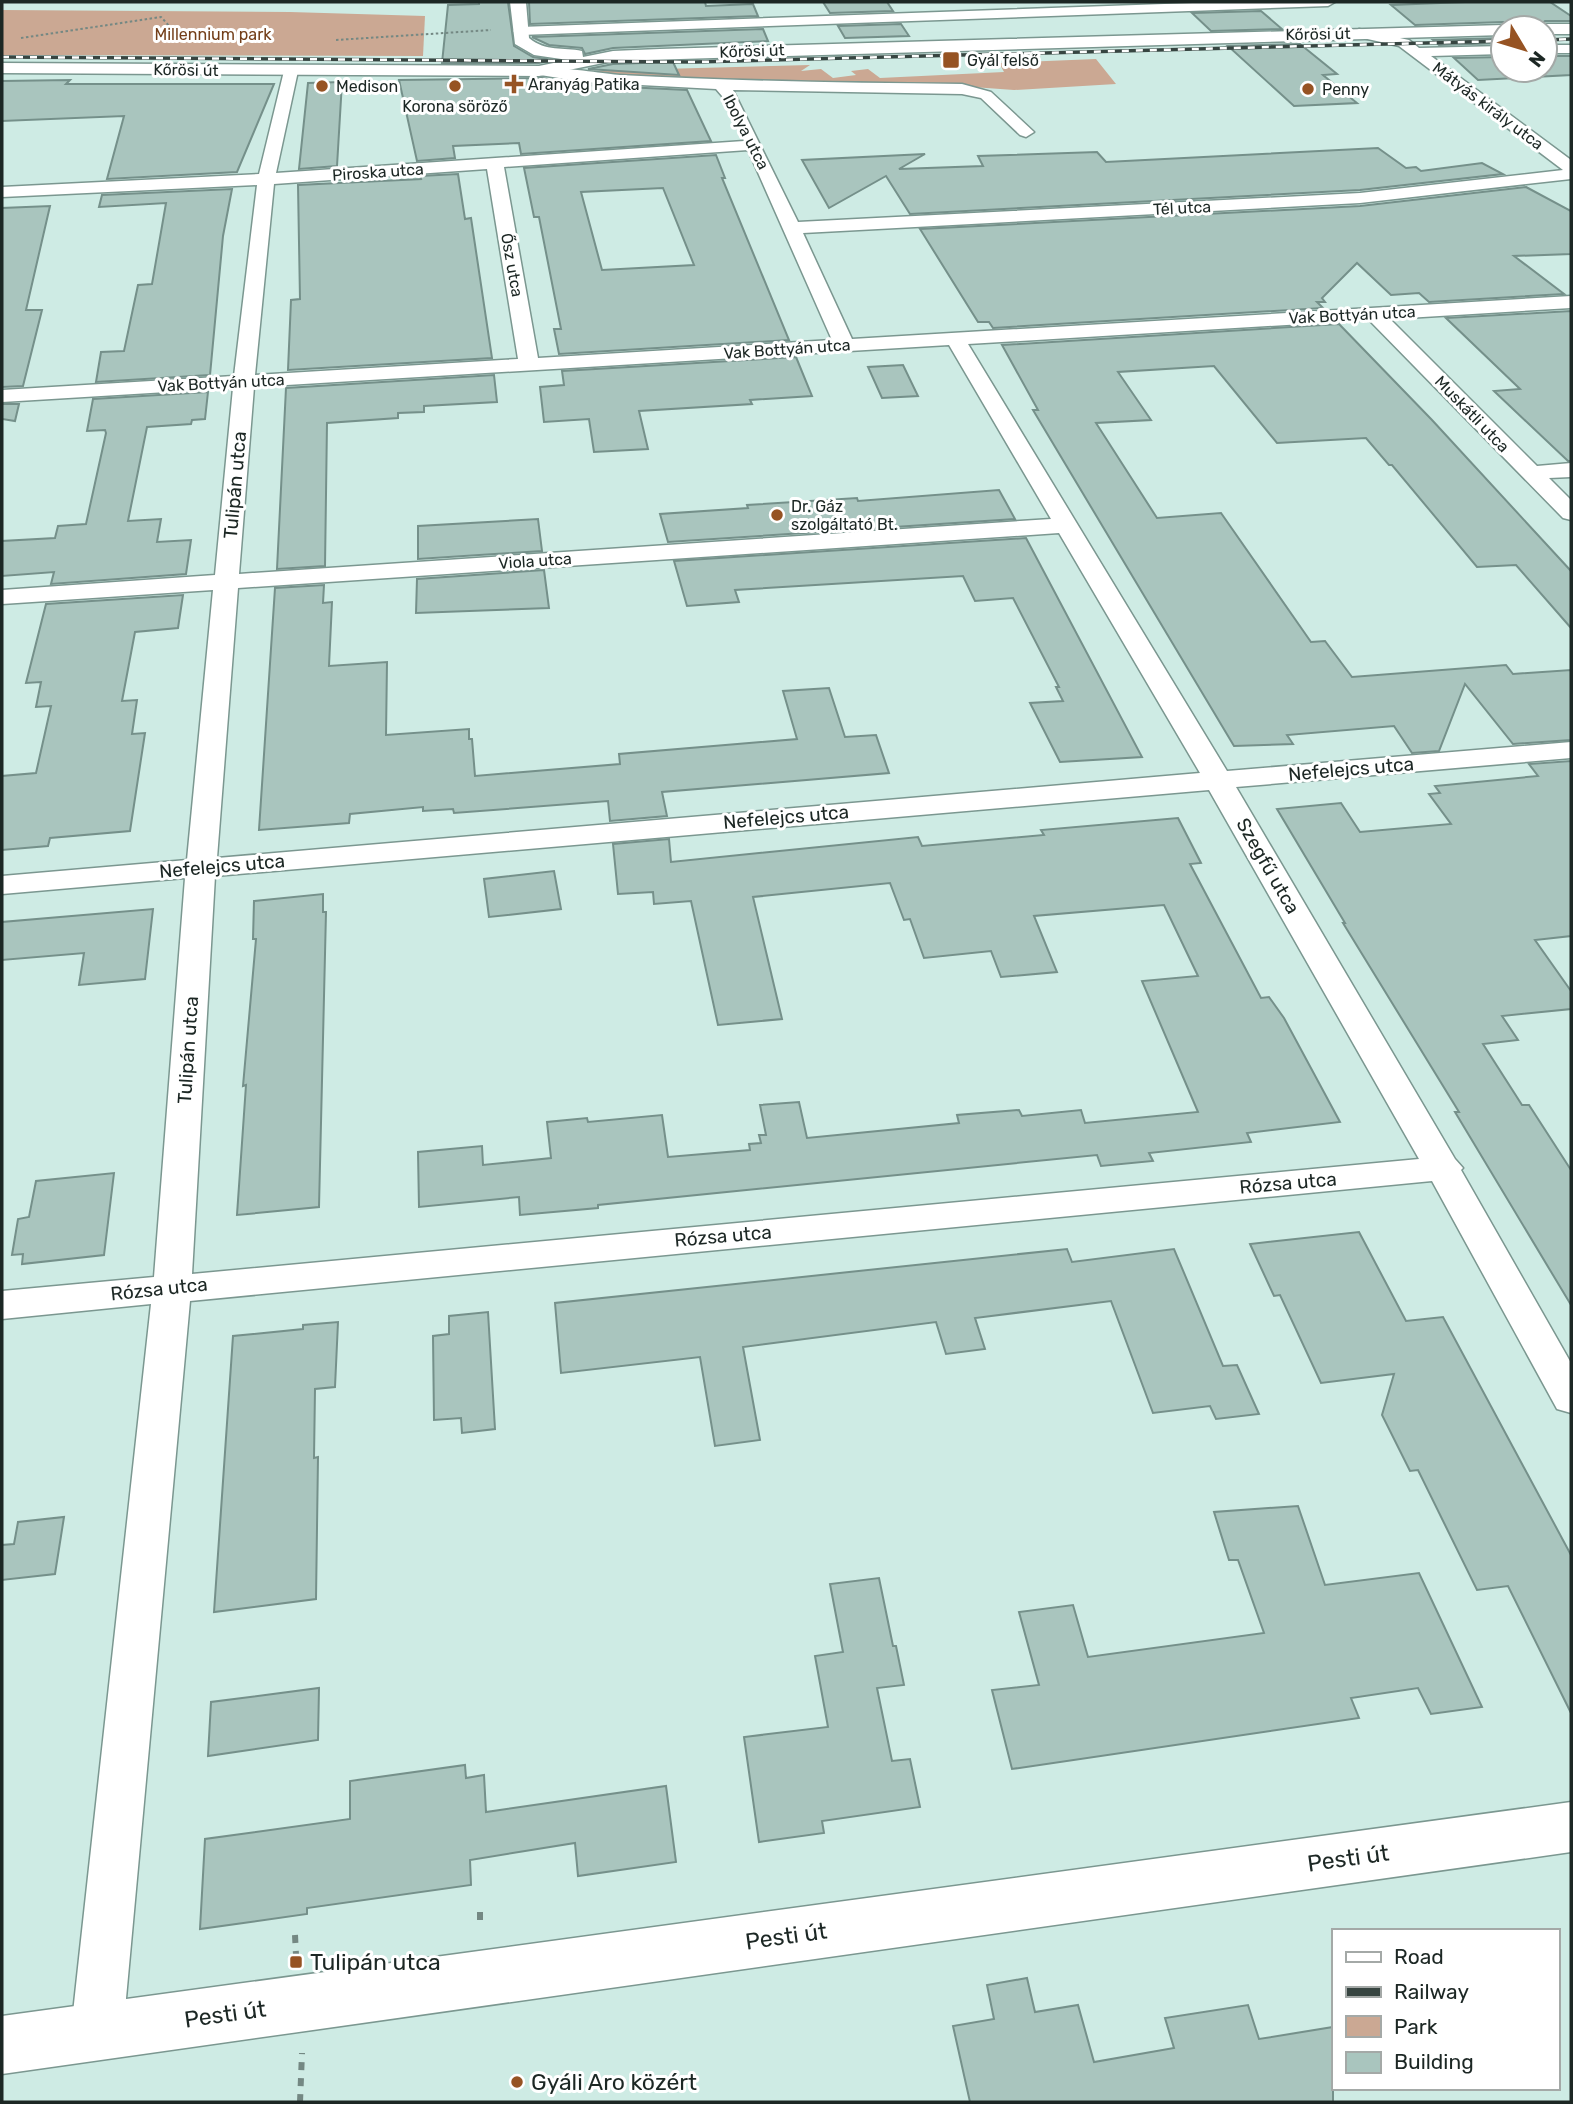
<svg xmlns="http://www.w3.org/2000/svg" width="1573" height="2104" font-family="Rubik,sans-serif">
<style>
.green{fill:#cba893}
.building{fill:#a9c5be;stroke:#75908a;stroke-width:2;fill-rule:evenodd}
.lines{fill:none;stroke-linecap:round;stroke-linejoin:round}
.street-casing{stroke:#7b9790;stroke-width:3}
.secondary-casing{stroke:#7b9790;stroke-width:3}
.path-far1{stroke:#748883;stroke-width:2;stroke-dasharray:2.5 2.5;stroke-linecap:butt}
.path{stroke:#748883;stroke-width:6;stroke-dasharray:8 8;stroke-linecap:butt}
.street{fill:#fff;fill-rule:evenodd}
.secondary{fill:#fff;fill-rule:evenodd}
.rail-casing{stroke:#374541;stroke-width:3.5}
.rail{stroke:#fff;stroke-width:2.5;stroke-dasharray:7;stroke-linecap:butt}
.poi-dot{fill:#965323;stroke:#fff;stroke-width:2.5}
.labels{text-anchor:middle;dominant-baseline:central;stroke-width:6;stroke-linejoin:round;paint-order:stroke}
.far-park-label{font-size:16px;fill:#733e19;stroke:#fff}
.far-street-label{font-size:16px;fill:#1c2724;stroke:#fff}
.far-poi-label{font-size:16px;fill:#1c2724;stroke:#fff;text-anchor:start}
.street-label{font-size:19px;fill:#1c2724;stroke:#fff}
.near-street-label{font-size:23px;fill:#1c2724;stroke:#fff}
.near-poi-label{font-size:23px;fill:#1c2724;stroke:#fff;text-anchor:start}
</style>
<rect width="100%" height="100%" fill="#ceebe4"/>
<g class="green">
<polygon points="2,10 290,12 425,16 423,56 2,55"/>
<polygon points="1096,59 1116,84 1014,90 959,86 902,87 596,76 586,71 810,65 801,71 821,69 833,78 856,75 851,71 868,69 880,78 1004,72 999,63"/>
</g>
<g class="building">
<polygon points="479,2 508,2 514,46 533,57 553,60 539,63 442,63 448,5 479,4"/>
<polygon points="529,2 705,2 706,6 753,4 758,16 530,24"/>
<polygon points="823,2 887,2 893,11 830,13"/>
<polygon points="1465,2 1550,2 1571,16 1571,21 1545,21 1536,28 1512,28 1503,22 1415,25 1391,5"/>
<polygon points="1261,11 1282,29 1211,31 1192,13"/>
<polygon points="901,24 909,36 845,38 838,26"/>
<polygon points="763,29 768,41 613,48 585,54 582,48 549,45 532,37"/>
<polygon points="1503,38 1503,43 1439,45 1433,40"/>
<polygon points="1300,44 1337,74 1323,75 1357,103 1294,106 1228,46"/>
<polygon points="1545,56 1571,56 1571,75 1478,80 1454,58 1503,57 1503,70 1545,70"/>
<polygon points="673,62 679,75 588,69 613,64"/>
<polygon points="542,78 584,85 687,90 711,141 521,154 519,143 453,146 455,158 417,161 399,80"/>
<polygon points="70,80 66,84 274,84 237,172 107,179 124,116 2,121 2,81"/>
<polygon points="342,82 337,166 299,169 308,83"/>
<polygon points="1378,148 1406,168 1416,167 1421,171 1482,163 1503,174 1360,190 910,214 886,176 829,208 802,160 925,154 899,169 983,166 978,156 1097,152 1106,162"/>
<path d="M 716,155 L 725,178 L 722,178 L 789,340 L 559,354 L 554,329 L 561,329 L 539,217 L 534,217 L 524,168 ZM 663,188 L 694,265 L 602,270 L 581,192 Z"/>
<polygon points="458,174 465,219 471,218 492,358 288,370 291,300 300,299 298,185 421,179 420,176"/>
<polygon points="1526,187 1571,211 1571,254 1514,256 1564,294 1429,302 1419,293 1391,295 1357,263 1322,298 1325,302 1317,302 1323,308 993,328 989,322 978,322 920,229 1360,206"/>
<polygon points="232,189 223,236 210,375 96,382 101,352 124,351 138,285 152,284 166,203 99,207 102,195"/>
<polygon points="50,206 26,310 42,310 23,386 2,387 2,208"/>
<polygon points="1571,311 1571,461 1568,461 1494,391 1520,389 1446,318"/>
<polygon points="1339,324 1432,420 1571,571 1571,628 1516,565 1477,567 1392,465 1389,465 1366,438 1277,443 1214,366 1118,372 1151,420 1096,423 1157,518 1221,513 1311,642 1325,641 1352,677 1506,665 1513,674 1571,670 1571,740 1513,744 1465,684 1439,751 1412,753 1394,726 1287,735 1293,744 1234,746 1033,410 1038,410 1002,345"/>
<polygon points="796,357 812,396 750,400 752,404 639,411 648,449 594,452 589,419 544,422 540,387 564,385 562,371"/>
<polygon points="903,365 918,396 882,398 868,367"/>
<polygon points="494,375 497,402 424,406 424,412 398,413 398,418 327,423 325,566 277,569 286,388"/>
<polygon points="208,392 205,419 192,420 191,424 147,427 128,521 161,519 157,542 191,540 186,574 51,584 54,572 2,576 2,541 55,538 58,526 86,524 106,433 105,430 87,431 93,399"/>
<polygon points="2,404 19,404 15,421 2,419"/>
<polygon points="999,490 1015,519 668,542 660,514 748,508 747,505 857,498 858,501"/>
<polygon points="538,519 542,551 418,559 418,526"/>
<polygon points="1026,538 1142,757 1060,762 1030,703 1063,701 1056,687 1059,687 1013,598 975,601 963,576 735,590 739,602 687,606 674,561"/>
<polygon points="544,570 549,608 416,613 417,579"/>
<polygon points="324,585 323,603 332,602 329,666 387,662 386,735 469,729 469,739 472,739 475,776 620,764 619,754 797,739 783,691 829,688 845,737 876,735 889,773 662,792 667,816 610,821 608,801 454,813 453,809 423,811 423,807 350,814 349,823 259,830 275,588"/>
<polygon points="183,595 178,628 135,632 122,701 137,700 132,734 145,733 130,831 50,838 48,846 2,850 2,776 36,773 51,706 36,707 41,682 26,683 46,604"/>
<polygon points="1571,761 1571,936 1535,940 1571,991 1571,1009 1502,1016 1518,1040 1483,1044 1522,1105 1529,1105 1571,1170 1571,1305 1455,1112 1459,1112 1343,923 1345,923 1277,809 1341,803 1360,832 1451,824 1429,794 1440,793 1435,786 1538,776 1529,764"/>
<polygon points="1178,818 1201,863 1190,864 1261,998 1269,997 1284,1018 1340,1122 1247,1133 1251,1142 1149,1153 1153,1161 1101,1166 1097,1155 598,1205 598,1208 520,1215 519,1197 419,1207 418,1152 482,1146 483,1165 551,1158 547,1122 587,1118 588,1122 662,1115 668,1157 750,1150 749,1144 761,1143 759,1135 766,1135 760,1105 799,1102 807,1138 959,1123 957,1115 1019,1110 1022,1116 1081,1110 1085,1123 1198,1112 1142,981 1198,976 1164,905 1034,916 1057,972 1001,977 991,951 924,958 910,919 904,920 890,883 753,897 782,1019 718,1025 691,901 654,904 653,892 618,894 613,844 669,839 671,862 918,837 922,846 1044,835 1041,830"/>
<polygon points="554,871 561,909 489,917 484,879"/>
<polygon points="323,894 323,912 326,912 319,1207 237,1215 246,1085 243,1086 256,939 253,939 254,901"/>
<polygon points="153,909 145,979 79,985 84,953 2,960 2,922"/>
<polygon points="114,1173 104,1255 22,1264 23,1254 12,1255 18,1219 29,1217 36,1181"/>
<polygon points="1359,1232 1406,1321 1443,1317 1571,1555 1571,1713 1508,1586 1477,1590 1418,1470 1410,1471 1382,1415 1394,1374 1321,1383 1280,1295 1274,1296 1250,1244"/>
<polygon points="1067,1249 1072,1262 1174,1249 1223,1366 1237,1365 1259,1414 1216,1419 1210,1406 1153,1413 1111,1301 975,1318 985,1349 946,1354 936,1322 743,1347 760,1440 715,1446 700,1357 561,1373 555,1303"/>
<polygon points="488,1312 495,1429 462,1433 461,1418 434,1420 433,1336 449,1334 449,1316"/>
<polygon points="338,1322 335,1387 315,1389 314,1458 318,1457 316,1599 214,1612 233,1336 303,1329 303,1325"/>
<polygon points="1298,1506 1325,1585 1419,1573 1482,1707 1431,1714 1418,1688 1351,1698 1359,1718 1012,1769 992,1690 1039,1685 1019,1612 1073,1605 1088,1657 1264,1633 1238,1560 1229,1560 1214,1512"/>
<polygon points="64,1517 55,1574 2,1580 2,1545 14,1544 18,1522"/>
<polygon points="879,1578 893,1646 896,1646 904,1685 877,1688 892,1761 910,1759 920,1807 822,1821 824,1833 759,1842 744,1737 828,1727 815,1656 843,1652 830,1584"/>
<polygon points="319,1688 318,1740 208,1756 211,1702"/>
<polygon points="465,1765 466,1778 484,1775 486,1812 666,1786 676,1862 578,1876 575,1843 470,1860 471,1885 307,1908 307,1914 200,1929 205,1839 350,1819 350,1781"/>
<polygon points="1027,1978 1035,2012 1078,2005 1094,2062 1174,2048 1165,2018 1248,2005 1259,2039 1333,2027 1333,2102 970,2102 953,2026 994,2019 987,1985"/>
</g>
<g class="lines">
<defs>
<g id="street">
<polygon points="1221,2 1335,2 1328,6 520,35 513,31 520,27"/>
<path d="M 1359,29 L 1409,40 L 1419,48 L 1503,46 L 1503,54 L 1431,56 L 1571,160 L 1571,179 L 1360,203 L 803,233 L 852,339 L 1571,296 L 1571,308 L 1390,319 L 1537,466 L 1571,463 L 1571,477 L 1549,478 L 1571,500 L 1571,520 L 1563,518 L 1369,320 L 968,344 L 1227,771 L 1571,742 L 1571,758 L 1236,787 L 1455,1159 L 1463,1168 L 1461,1170 L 1571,1363 L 1571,1413 L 1557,1409 L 1432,1181 L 190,1301 L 123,2031 L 115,2049 L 97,2056 L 79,2049 L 71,2031 L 151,1304 L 2,1319 L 2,1291 L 154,1277 L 185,878 L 2,894 L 2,876 L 187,860 L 213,590 L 2,604 L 2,590 L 215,575 L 233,388 L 2,402 L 2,390 L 234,376 L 257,185 L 2,197 L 2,187 L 259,174 L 284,71 L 291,67 L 298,71 L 276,173 L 744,141 L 722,96 L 716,89 L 584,82 L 534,74 L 532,71 C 540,63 604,74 620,75 C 734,81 848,83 962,84 L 991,92 L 1034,132 L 1026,137 L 1020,135 L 981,98 L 962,94 L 733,90 L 798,222 L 1360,193 L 1563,170 L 1399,46 L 1354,36 L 1352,33 ZM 748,150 L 832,340 L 538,358 L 504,167 ZM 487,169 L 518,359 L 255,375 L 274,184 ZM 949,345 L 1051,519 L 239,574 L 254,387 ZM 1059,533 L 1200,773 L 217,858 L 238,588 ZM 1209,790 L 1419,1159 L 192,1274 L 215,876 Z"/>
<rect x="1545" y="45" width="26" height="8"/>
</g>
<g id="secondary">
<path d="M 510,2 L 526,2 L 529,38 C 546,52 563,47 582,51 L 583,57 L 613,51 L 660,49 L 1503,25 L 1510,28 L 1503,28 L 1503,35 L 613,61 L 539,76 L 2,73 L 2,63 L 539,66 L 568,60 L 534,55 L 515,44 Z"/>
<polygon points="1545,24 1571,24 1571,34 1545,34 1545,28 1538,28"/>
<polygon points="1571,1802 1571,1852 2,2074 2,2016"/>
</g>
</defs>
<use href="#street" class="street-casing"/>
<use href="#secondary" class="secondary-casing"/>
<g class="path-far1">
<polyline points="21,38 161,17 183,41"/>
<polyline points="336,40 491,30"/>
</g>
<g class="path">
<polyline points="480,1912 480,1928"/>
<polyline points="295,1935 296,1955"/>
<polyline points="300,2102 302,2053"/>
</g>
<use href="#street" class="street"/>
<use href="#secondary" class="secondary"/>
<defs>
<g id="rail">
<polyline points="1545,40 1571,39"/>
<polyline points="2,57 695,62 1503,41"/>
</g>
</defs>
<use href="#rail" class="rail-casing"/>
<use href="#rail" class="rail"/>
</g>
<g class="poi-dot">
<rect x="942" y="51" width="18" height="18" rx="3.5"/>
<path d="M510.5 73.5h7v7h7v7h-7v7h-7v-7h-7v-7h7z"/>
<circle cx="322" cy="86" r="7"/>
<circle cx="455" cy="86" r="7"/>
<circle cx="1308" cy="89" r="7"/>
<circle cx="777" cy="515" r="7"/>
<rect x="289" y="1955" width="14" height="14" rx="3.5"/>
<circle cx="517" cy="2082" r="7"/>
</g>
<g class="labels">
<g class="far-park-label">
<text x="213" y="34">Millennium park</text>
</g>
<g class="far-street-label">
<text transform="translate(1318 34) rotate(-1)">Kőrösi út</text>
<text transform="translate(752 51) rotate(-2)">Kőrösi út</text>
<text transform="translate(186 70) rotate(1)">Kőrösi út</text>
<text transform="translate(1488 106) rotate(37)">Mátyás király utca</text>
<text transform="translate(746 132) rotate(63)">Ibolya utca</text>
<text transform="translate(378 172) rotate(-4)">Piroska utca</text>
<text transform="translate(1182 208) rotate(-3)">Tél utca</text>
<text transform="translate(512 265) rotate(80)">Ősz utca</text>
<text transform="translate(1352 315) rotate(-3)">Vak Bottyán utca</text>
<text transform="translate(787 349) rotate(-4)">Vak Bottyán utca</text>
<text transform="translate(221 383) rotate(-3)">Vak Bottyán utca</text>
<text transform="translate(1472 414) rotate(46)">Muskátli utca</text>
<text transform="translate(535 561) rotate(-4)">Viola utca</text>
</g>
<g class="far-poi-label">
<text x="967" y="60">Gyál felső</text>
<text x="528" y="84">Aranyág Patika</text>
<text x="336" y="86">Medison</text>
<text x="1322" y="89">Penny</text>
<text x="455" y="106" text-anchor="middle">Korona söröző</text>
<text x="791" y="506">Dr. Gáz<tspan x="791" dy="18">szolgáltató Bt.</tspan></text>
</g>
<g class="street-label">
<text transform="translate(235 485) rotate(-85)">Tulipán utca</text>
<text transform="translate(1351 769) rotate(-5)">Nefelejcs utca</text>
<text transform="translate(786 817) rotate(-5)">Nefelejcs utca</text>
<text transform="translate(222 866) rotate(-5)">Nefelejcs utca</text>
<text transform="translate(1268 866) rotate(60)">Szegfű utca</text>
<text transform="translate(188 1050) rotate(-86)">Tulipán utca</text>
<text transform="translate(1288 1183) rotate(-5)">Rózsa utca</text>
<text transform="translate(723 1236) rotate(-5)">Rózsa utca</text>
<text transform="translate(159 1289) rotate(-6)">Rózsa utca</text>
</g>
<g class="near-street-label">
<text transform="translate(1348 1858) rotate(-8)">Pesti út</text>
<text transform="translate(786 1936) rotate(-8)">Pesti út</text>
<text transform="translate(225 2014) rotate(-8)">Pesti út</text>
</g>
<g class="near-poi-label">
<text x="310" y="1962">Tulipán utca</text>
<text x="531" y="2082">Gyáli Aro közért</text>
</g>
</g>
<rect width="1573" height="2104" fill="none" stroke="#1c2724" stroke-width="7"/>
<rect x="1332" y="1929" width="228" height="161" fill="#ffffff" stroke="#a4a9a7" stroke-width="2"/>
<rect x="1346" y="1952" width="35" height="10" fill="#ffffff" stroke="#a4a9a7" stroke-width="2"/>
<text x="1394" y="1964" font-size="21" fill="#1c2724">Road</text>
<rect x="1346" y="1987" width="35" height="10" fill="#374541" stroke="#a4a9a7" stroke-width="2"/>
<text x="1394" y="1999" font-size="21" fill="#1c2724">Railway</text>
<rect x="1346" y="2016" width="35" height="21" fill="#cba893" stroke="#a4a9a7" stroke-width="2"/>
<text x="1394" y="2034" font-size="21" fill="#1c2724">Park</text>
<rect x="1346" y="2052" width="35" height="21" fill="#a9c5be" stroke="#a4a9a7" stroke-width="2"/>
<text x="1394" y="2069" font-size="21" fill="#1c2724">Building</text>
<g transform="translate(1524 49) rotate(128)"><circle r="33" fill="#ffffff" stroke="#a4a9a7" stroke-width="2"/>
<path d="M0-5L12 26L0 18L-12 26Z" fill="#965323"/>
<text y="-10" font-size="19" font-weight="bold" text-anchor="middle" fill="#1c2724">N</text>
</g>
</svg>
